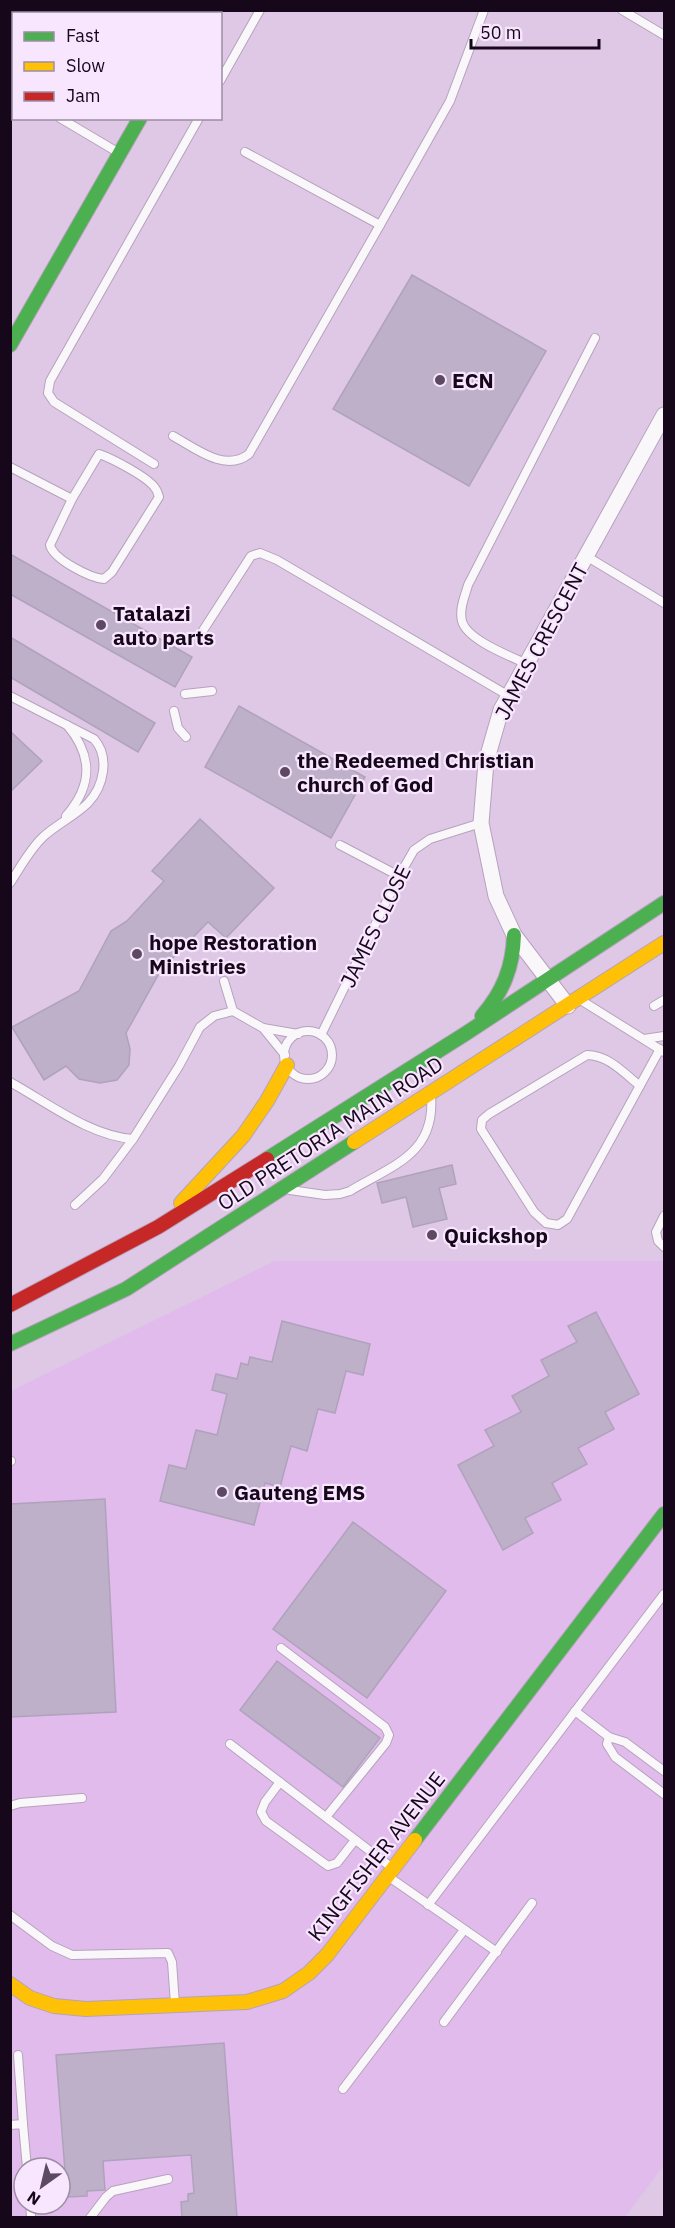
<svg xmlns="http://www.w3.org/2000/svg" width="675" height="2228" font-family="'IBM Plex Sans',sans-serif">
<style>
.built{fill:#e0bbec;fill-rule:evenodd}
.building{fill:#beb0c9;stroke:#b0a2bc;stroke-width:1.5}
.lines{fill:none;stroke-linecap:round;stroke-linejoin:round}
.lane-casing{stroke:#b5a3bb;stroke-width:10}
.street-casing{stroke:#b5a3bb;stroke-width:17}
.fast-casing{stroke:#b5a3bb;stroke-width:16}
.slow-casing{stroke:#b5a3bb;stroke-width:16}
.jam-casing{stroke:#b5a3bb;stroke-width:16}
.lane{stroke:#faf7fb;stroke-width:8}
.street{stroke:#faf7fb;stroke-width:15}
.fast{stroke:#4caf50;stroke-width:14}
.slow{stroke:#ffc107;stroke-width:14}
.jam{stroke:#c62828;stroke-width:14}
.poi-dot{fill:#5d4a62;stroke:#f7e6fd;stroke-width:2}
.labels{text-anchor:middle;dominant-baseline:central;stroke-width:4.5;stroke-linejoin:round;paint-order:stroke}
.poi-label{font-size:21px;font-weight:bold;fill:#17071b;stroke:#f7e6fd;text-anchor:start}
.street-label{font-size:21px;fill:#17071b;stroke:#f7e6fd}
</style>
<rect width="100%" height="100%" fill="#dfc7e6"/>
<path class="built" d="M 275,1261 L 664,1261 L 664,2165 L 625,2217 L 11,2218 L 11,1391 ZM 24,2168 L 60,2168 L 60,2204 L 24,2204 Z"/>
<g class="building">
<polygon points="10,10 101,10 101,14 14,14 14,29 10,29"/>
<polygon points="412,275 546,351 469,486 333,409"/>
<polygon points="10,554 192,657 175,687 10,594"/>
<polygon points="10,637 155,723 138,752 10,677"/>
<polygon points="239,706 365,777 331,838 205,767"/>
<polygon points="10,731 42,761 10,792"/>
<polygon points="200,819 274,888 226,938 208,922 161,970 126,1033 130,1049 129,1065 117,1080 100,1083 79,1079 66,1066 44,1080 12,1027 79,991 111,931 127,921 164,881 152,871"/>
<polygon points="452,1165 456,1184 439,1188 447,1219 413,1227 406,1197 382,1203 377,1183"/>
<polygon points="596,1312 639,1394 605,1412 614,1429 578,1448 587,1464 552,1483 561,1500 525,1518 533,1533 503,1550 458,1465 494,1446 485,1430 521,1412 512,1396 549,1376 541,1360 577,1342 568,1326"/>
<polygon points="282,1321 370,1344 363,1375 346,1371 335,1413 318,1409 307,1451 291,1446 280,1487 265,1483 254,1525 160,1501 169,1465 186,1469 196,1430 217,1435 227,1394 212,1390 216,1374 237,1379 241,1363 248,1365 250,1357 272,1362"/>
<polygon points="105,1499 116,1712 10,1717 10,1504"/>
<polygon points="353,1522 446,1591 367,1698 273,1629"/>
<polygon points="277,1661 380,1738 343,1787 240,1710"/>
<polygon points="224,2043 237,2218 182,2218 181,2202 188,2201 188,2194 194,2193 191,2155 103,2161 105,2190 87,2191 87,2196 67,2197 56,2055"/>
</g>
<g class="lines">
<defs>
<g id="lane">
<polyline points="622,10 664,35"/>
<polyline points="119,14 119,10"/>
<polyline points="160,14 161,10"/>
<polyline points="10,55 14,57"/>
<polyline points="220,81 260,10"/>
<polyline points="10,90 14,92"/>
<polyline points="60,118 119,153"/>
<polyline points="245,152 380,225 450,101 484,10"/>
<path d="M 173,436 C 195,448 225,473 249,454 L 380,225"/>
<path d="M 99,454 C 111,458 148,477 155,488 C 157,490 158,494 159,497 L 112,572 L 104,579 C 90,578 53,559 50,545 L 72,499 Z"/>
<polyline points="154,464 54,402 48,393 50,381 199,118"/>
<polyline points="10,467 72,499"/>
<polyline points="586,556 664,603"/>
<polyline points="202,632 251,556 260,553 277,560 509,696"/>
<path d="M 527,664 C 510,656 467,640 462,621 C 459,609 465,596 468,585 L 595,338"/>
<polyline points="185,694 212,691"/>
<path d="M 10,696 L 94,739 C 110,757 104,786 88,803 C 75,816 57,824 43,837 C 30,849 20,868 10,883"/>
<polyline points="174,711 178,728 186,737"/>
<path d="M 66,816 C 93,785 93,756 67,725"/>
<polyline points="340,845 399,876"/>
<polyline points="224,981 233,1011 263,1028 285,1055"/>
<polyline points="579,999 664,1052"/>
<polyline points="654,1006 664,1000"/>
<polyline points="263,1028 298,1034"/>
<circle cx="308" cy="1055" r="24"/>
<polyline points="321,1035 399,876 414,850 430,839 481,823"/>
<polyline points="644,1039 664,1036"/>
<path d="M 10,1082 C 48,1103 90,1136 133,1139 L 179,1066 L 200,1027 L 214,1016 L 233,1011"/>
<path d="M 640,1086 C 624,1073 608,1055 587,1055 L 489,1114 L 482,1120 L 481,1129 L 534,1212 L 546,1223 L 558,1225 L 567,1219 L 660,1049"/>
<path d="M 290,1190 L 325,1195 L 340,1194 L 350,1191 C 393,1165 436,1154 431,1095"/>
<polyline points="75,1205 103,1179 133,1139"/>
<polyline points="664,1216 656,1232 658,1241 664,1247"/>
<polyline points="10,1461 11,1461"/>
<polyline points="281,1648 385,1727 389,1735 386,1743 326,1817"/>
<polyline points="575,1711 609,1737 625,1742 664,1771"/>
<polyline points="609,1737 607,1744 615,1757 664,1794"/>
<polyline points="230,1744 391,1867"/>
<polyline points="280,1782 265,1802 261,1812 266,1821 328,1866 337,1863 355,1840"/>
<polyline points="10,1806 20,1803 82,1798"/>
<polyline points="389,1877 497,1952"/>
<polyline points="428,1905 664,1594"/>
<polyline points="10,1915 52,1946 72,1955 168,1953 172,1962 175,2004"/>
<polyline points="444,2022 532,1903"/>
<polyline points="18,2055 23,2124"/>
<polyline points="343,2089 464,1930"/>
<polyline points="10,2125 23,2124 27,2168"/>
<polyline points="30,2204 31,2216"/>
<polyline points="90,2218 106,2197 113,2191 168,2179"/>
</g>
<polyline id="street" points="568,1006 514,935 496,896 481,823 486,762 501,710 664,415"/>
<g id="fast">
<polyline points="10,345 140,118"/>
<path d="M 482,1016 C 503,992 513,967 514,935"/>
<polyline points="267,1159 465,1034 664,903"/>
<polyline points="10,1344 126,1289 354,1142"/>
<polyline points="415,1840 664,1514"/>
</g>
<g id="slow">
<polyline points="354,1142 664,943"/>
<polyline points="181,1203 243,1136 267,1101 287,1065"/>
<polyline points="10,1984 30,1998 54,2006 86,2009 247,2002 283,1991 309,1973 327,1955 415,1840"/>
</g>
<g id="jam">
<polyline points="200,14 202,10"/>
<polyline points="10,1305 158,1227 267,1159"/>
</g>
</defs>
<use href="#lane" class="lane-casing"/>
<use href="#street" class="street-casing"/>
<use href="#fast" class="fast-casing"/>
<use href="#slow" class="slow-casing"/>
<use href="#jam" class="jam-casing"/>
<use href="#lane" class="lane"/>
<use href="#street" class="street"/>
<use href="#fast" class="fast"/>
<use href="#slow" class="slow"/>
<use href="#jam" class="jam"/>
</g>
<g class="poi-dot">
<circle cx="440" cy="380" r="6"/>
<circle cx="101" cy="625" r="6"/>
<circle cx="285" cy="772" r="6"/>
<circle cx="137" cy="954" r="6"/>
<circle cx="432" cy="1235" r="6"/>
<circle cx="222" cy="1492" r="6"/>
</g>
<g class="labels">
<g class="poi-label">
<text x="452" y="380">ECN</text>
<text x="113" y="613">Tatalazi<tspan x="113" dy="24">auto parts</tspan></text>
<text x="297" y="760">the Redeemed Christian<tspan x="297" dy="24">church of God</tspan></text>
<text x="149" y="942">hope Restoration<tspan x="149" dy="24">Ministries</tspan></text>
<text x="444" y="1235">Quickshop</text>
<text x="234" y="1492">Gauteng EMS</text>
</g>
<g class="street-label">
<text transform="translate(541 641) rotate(-62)">JAMES CRESCENT</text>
<text transform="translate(375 926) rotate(-64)">JAMES CLOSE</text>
<text transform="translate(330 1133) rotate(-33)">OLD PRETORIA MAIN ROAD</text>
<text transform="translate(376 1856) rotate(-52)">KINGFISHER AVENUE</text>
</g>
</g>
<rect width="675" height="2228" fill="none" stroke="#17071b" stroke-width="24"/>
<rect x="12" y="12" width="210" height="108" fill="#f7e6fd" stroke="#9d8da3" stroke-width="1.5"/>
<rect x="24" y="32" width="30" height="9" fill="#4caf50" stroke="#9d8da3" stroke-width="1.5"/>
<text x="66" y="42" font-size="18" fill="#17071b">Fast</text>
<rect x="24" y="62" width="30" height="9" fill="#ffc107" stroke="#9d8da3" stroke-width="1.5"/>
<text x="66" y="72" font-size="18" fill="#17071b">Slow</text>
<rect x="24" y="92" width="30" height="9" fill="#c62828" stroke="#9d8da3" stroke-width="1.5"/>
<text x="66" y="102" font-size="18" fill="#17071b">Jam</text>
<g transform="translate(42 2186) rotate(214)"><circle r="28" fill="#f7e6fd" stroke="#9d8da3" stroke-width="1.5"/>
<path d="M0-4.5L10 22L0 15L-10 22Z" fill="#5d4a62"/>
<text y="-9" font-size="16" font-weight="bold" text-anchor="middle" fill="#17071b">N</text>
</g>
<path d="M471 39v9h128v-9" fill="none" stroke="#17071b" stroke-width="3"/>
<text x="480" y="39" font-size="18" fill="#17071b" stroke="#f7e6fd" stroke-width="4.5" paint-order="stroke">50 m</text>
</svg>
